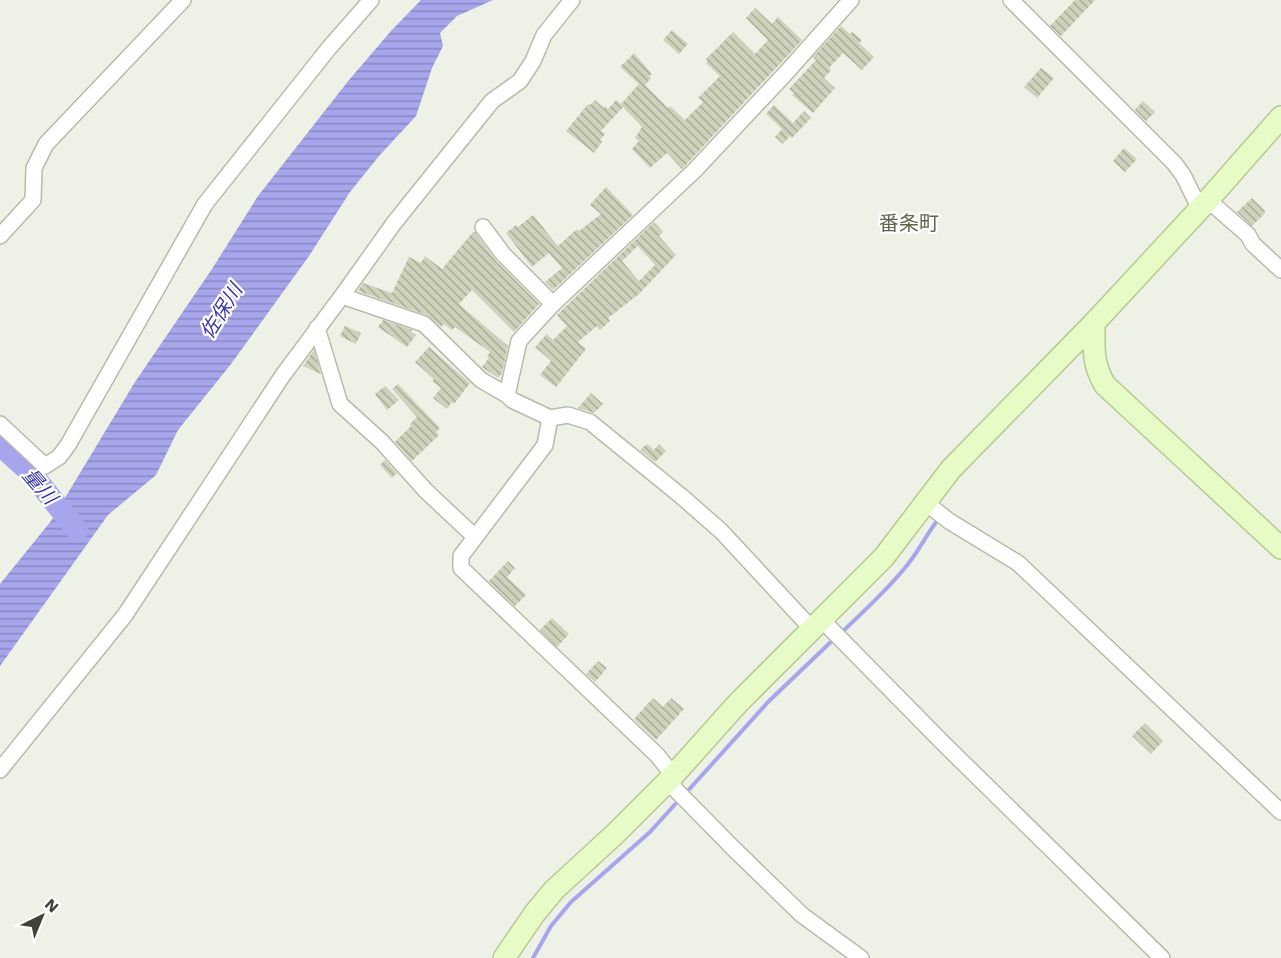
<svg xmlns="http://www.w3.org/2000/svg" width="1281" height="958" font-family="'Work Sans','Noto Sans JP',sans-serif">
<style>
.water{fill:url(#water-rules)}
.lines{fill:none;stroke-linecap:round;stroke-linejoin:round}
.stream{stroke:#a7a5eb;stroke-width:4}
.river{stroke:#a7a5eb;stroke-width:22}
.building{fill:url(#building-back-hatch);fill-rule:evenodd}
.street-casing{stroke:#b6bca8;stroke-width:18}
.secondary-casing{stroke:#b6c993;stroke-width:24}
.street{stroke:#fff;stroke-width:15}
.secondary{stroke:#e7fbc6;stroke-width:21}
.labels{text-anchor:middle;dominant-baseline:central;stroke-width:4.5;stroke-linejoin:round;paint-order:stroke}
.neighbourhood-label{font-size:20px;fill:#60654d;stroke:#fff}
.water-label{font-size:20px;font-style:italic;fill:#3a36a8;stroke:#fff}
</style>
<defs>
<pattern id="water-rules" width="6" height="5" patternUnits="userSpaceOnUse" patternTransform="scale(1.5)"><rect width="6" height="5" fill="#a7a5eb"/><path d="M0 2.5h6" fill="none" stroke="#8988bf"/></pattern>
<pattern id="building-back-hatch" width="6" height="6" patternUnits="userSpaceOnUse" patternTransform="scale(1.5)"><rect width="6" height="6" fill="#cdd2bb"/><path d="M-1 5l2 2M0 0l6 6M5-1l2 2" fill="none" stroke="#a8ac99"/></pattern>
</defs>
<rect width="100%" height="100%" fill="#eef1e5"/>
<polygon class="water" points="421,0 493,0 457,16 440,33 443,46 432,68 416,116 379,156 350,192 309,256 231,364 178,430 156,475 108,515 0,666 0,584 51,521 135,382 212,269 258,196 349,80 391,31"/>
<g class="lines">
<g class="stream">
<path d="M 841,633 C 863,612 885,592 904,569 C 918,553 926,535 939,518"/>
<polyline points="685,794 768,702 835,638"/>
<polyline points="533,958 551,926 571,902 650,832 679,800"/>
</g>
<polyline class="river" points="0,445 31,473 77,530"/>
</g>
<g class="building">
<polygon points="1075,0 1095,0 1061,36 1050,26"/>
<polygon points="755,8 772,24 778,17 802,40 682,169 667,153 650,168 632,149 639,141 635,138 642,127 623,107 601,131 605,134 600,140 602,142 594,153 566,131 588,104 590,105 595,100 604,108 605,106 608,109 616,100 621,104 639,84 620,67 634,53 652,74 649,76 651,78 645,85 668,108 670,106 685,120 703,102 698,98 720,76 706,63 708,61 706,59 733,32 755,54 768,40 746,18"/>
<polygon points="841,26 850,34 852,32 862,40 859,43 874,57 862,70 843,53 829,68 831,70 824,78 835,88 813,113 792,95 794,93 789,89 816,60 813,57"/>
<polygon points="672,30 688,44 679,54 663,40"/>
<polygon points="1041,68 1054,78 1037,98 1024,87"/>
<polygon points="1143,101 1155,112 1146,121 1135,110"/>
<polygon points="774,105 793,123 804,111 811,118 792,138 790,136 783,144 775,137 782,129 766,114"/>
<polygon points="1124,148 1137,159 1125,172 1113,161"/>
<polygon points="606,187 633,215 553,290 545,282 562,268 549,253 532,267 506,233 516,225 518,227 533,215 558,246 577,229 579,231 601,214 590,205"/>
<polygon points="1252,198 1265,211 1264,214 1252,226 1237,212"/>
<path d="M 654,222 L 663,232 L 659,236 L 676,255 L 639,294 L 608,318 L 610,321 L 600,330 L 597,326 L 578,342 L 586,349 L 556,387 L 540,375 L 551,361 L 535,347 L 547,334 L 553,340 L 567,326 L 557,315 ZM 638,246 L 655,265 L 639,281 L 622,261 Z"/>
<polygon points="473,232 475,232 496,261 539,304 514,332 472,290 459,304 508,346 502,373 498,378 482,367 489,358 487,357 490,352 455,327 452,330 444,324 441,327 427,315 358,291 363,283 392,293 409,257 421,263 425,256 442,269"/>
<polygon points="383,320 412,330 411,332 416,335 407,347 378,327"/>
<polygon points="345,326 361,333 356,344 340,336"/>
<polygon points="429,347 470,383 454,404 452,402 447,409 433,398 441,388 432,381 434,379 415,362"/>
<polygon points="314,350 321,374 303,366"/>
<polygon points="398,384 440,428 436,432 439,435 412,461 395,442 411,426 410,424 417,417 392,389"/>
<polygon points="385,386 399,400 387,410 375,394"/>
<polygon points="591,393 603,404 594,413 578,408"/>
<polygon points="647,444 654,450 659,444 666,451 655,462 640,450"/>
<polygon points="385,460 397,473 392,478 380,465"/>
<polygon points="508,561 515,568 507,577 526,595 515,606 489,581"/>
<polygon points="552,618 569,634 557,647 540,630"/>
<polygon points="598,661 607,668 595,682 586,674"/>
<polygon points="653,698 663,707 671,698 684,709 656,740 634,719"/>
<polygon points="1145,723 1163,741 1151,754 1132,736"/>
</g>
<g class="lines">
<defs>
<g id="street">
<polyline points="1011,0 1174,163 1183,175 1200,209"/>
<polyline points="1208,200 1248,235 1253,244 1281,270"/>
<polyline points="483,227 503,254 553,304"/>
<polyline points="0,236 33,200 34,168 46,144 183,0"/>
<polyline points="342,296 424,324 481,380 507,395 512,400 550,418 568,415 590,422 681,496 721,531 812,629"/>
<polyline points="317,328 340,404 382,442 426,491 475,537"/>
<polyline points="507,395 519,341 553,304 695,170 785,74 851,0"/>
<polyline points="550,418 545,445 461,556 461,568 657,755 669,770 674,788 734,849 802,915 861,958"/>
<polyline points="0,424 45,466 59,457 68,445 205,204 329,48 371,0"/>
<polyline points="925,502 949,521 1018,563 1281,812"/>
<polyline points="822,620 942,742 1162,958"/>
<polyline points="0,770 125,615 283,375 342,296 394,223 492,101 520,81 533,61 544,35 572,0"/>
</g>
<g id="secondary">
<path d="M 1094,323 C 1094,347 1092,364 1105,385 L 1281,548"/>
<polyline points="504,958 535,913 554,890 615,834 671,778 738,703 884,557 951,469 1094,323 1208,200 1281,117"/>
</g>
</defs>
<use href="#street" class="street-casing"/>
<use href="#secondary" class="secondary-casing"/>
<use href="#street" class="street"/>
<use href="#secondary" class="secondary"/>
</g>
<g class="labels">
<g class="neighbourhood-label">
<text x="909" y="223">番条町</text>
</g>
<g class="water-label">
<text transform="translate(221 311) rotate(-58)">佐保川</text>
<text transform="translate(40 486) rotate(49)">量川</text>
</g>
</g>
<g transform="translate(42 916) rotate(43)" stroke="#ffffff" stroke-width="4.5" paint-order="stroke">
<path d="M0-4.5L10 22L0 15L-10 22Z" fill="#404335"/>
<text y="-9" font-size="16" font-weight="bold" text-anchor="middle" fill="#404335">N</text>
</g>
</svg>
